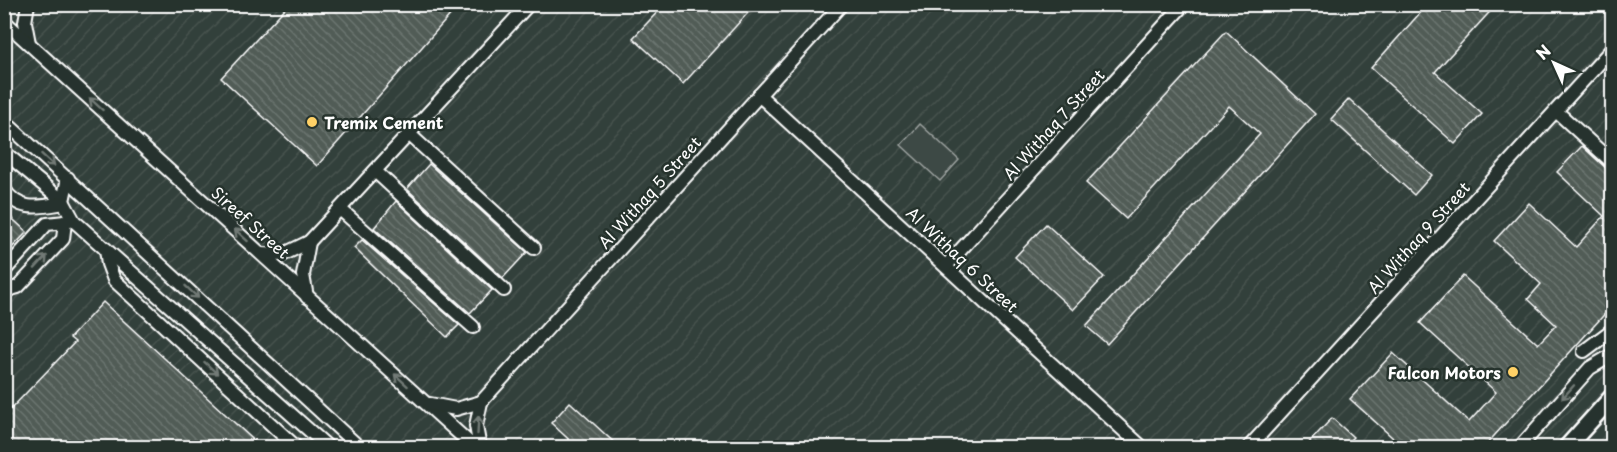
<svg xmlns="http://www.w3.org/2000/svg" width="1617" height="452" font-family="'Playpen Sans',sans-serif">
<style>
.industrial{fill:url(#industrial-furrows)}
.pitch{fill:#3e4944;stroke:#9ea4a2;stroke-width:1.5}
.building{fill:url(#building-back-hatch);stroke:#fff;stroke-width:1.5}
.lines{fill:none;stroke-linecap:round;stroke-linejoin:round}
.minor-casing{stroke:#fff;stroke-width:16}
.major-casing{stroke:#fff;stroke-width:20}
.minor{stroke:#26332d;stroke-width:12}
.major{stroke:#26332d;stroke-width:15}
.oneway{stroke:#727a76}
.poi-dot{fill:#ffd166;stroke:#26332d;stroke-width:2}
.labels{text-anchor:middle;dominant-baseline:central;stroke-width:5;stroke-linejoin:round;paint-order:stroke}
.poi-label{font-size:16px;font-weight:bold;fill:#fff;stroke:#26332d;text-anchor:start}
.street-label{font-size:16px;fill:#fff;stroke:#26332d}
</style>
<defs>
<pattern id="industrial-furrows" width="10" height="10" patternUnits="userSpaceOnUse" patternTransform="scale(1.5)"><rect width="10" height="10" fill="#333f3a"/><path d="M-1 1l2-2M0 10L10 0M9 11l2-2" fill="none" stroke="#47524e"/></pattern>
<pattern id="building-back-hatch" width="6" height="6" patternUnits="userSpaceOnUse" patternTransform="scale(1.5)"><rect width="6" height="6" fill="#515c57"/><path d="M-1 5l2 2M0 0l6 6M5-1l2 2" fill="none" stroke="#6b7470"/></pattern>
</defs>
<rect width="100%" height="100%" fill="#26332d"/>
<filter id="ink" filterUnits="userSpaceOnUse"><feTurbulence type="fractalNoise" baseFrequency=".0167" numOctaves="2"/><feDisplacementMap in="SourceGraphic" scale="12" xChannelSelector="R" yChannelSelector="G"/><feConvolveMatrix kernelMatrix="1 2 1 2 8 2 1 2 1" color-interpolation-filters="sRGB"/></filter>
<g filter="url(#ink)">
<polygon class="industrial" points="4,5 1612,5 1612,447 5,447"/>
<polygon class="pitch" points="920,124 959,160 940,181 901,145"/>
<g class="building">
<polygon points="289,4 460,4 317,166 221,78"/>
<polygon points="665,4 756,4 683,84 633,38"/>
<polygon points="1428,4 1497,4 1435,72 1482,114 1455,144 1371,68"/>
<polygon points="1226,31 1315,114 1107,344 1086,326 1260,134 1229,106 1126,219 1086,183"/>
<polygon points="1349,99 1432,175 1414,195 1331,119"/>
<polygon points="1582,146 1606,168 1612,170 1612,306 1484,447 1403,447 1350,399 1393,353 1469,422 1496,392 1420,323 1463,276 1538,344 1556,325 1528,299 1541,284 1494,241 1529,203 1576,247 1604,216 1557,172"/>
<polygon points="429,164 527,252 503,278 407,189"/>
<polygon points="396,201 492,290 470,313 374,228"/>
<polygon points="4,211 27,232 4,256"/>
<polygon points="1046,224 1104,277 1073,310 1015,257"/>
<polygon points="362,240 459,325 447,337 354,248"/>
<polygon points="103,302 261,447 17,447 4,435 4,416 75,342 70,338"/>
<polygon points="570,402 619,447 577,447 551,423"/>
<polygon points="1332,418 1353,437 1343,447 1305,447"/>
</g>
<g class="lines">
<defs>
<g id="minor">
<polyline points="28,4 25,22 29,43"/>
<polyline points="4,21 475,448"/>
<polyline points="759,95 1143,448"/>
<polyline points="1556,111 1612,162"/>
<polyline points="4,121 360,448"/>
<polyline points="409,134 534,248"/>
<polyline points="4,152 63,201"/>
<polyline points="375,171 504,290"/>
<polyline points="68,178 63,201 74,221 329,448"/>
<path d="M 4,189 C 19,213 40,207 64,203"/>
<polyline points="340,209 473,327"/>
<polyline points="106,249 108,264 114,280 297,448"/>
<polyline points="262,254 282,255 309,242 529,4"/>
<polyline points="946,266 1184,4"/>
<polyline points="4,271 47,224 65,222"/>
<polyline points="4,291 18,287 63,239 65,222 70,217"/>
<polyline points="307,297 303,275 309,242"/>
<polyline points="1584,351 1612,330"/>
<polyline points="430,404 456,409 481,402 842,4"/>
<polyline points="480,448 476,426 481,402"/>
<polyline points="1248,448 1612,49"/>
<polyline points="1519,448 1590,368 1612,355"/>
</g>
<polyline id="major" points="1566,448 1612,397"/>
</defs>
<use href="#minor" class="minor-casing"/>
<use href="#major" class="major-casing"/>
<use href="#minor" class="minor"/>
<use href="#major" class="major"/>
</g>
<defs><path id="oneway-shaft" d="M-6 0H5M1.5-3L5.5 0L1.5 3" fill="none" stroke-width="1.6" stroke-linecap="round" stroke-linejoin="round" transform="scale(1.5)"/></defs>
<g class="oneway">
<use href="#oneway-shaft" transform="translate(96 104) rotate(-138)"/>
<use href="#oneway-shaft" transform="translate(48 160) rotate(42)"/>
<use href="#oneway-shaft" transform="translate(241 235) rotate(-138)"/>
<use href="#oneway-shaft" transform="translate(41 262) rotate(-47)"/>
<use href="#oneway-shaft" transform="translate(192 292) rotate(43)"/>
<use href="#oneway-shaft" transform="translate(211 368) rotate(42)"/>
<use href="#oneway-shaft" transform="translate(401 380) rotate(-138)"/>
<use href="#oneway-shaft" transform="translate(1568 392) rotate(132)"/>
<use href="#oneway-shaft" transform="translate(478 425) rotate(-87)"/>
</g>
</g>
<g class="poi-dot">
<circle cx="312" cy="122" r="6"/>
<circle cx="1513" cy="372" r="6"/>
</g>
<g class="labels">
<g class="poi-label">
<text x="324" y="122">Tremix Cement</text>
<text x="1501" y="372" text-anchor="end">Falcon Motors</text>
</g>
<g class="street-label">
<text transform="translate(1053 124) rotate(-48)">Al Withaq 7 Street</text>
<text transform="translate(649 192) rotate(-48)">Al Withaq 5 Street</text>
<text transform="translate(251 222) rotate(42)">Sireef Street</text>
<text transform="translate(1418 237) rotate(-48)">Al Withaq 9 Street</text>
<text transform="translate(963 259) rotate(43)">Al Withaq 6 Street</text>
</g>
</g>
<rect width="1617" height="452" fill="none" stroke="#26332d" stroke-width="24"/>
<rect x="12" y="12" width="1593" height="428" fill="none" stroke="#fff" stroke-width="2" filter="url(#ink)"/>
<g transform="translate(1554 63) rotate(315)" stroke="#26332d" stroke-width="4.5" paint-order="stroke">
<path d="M0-4.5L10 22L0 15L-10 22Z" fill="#ffffff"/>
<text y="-9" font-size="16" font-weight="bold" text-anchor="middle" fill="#ffffff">N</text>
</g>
</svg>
